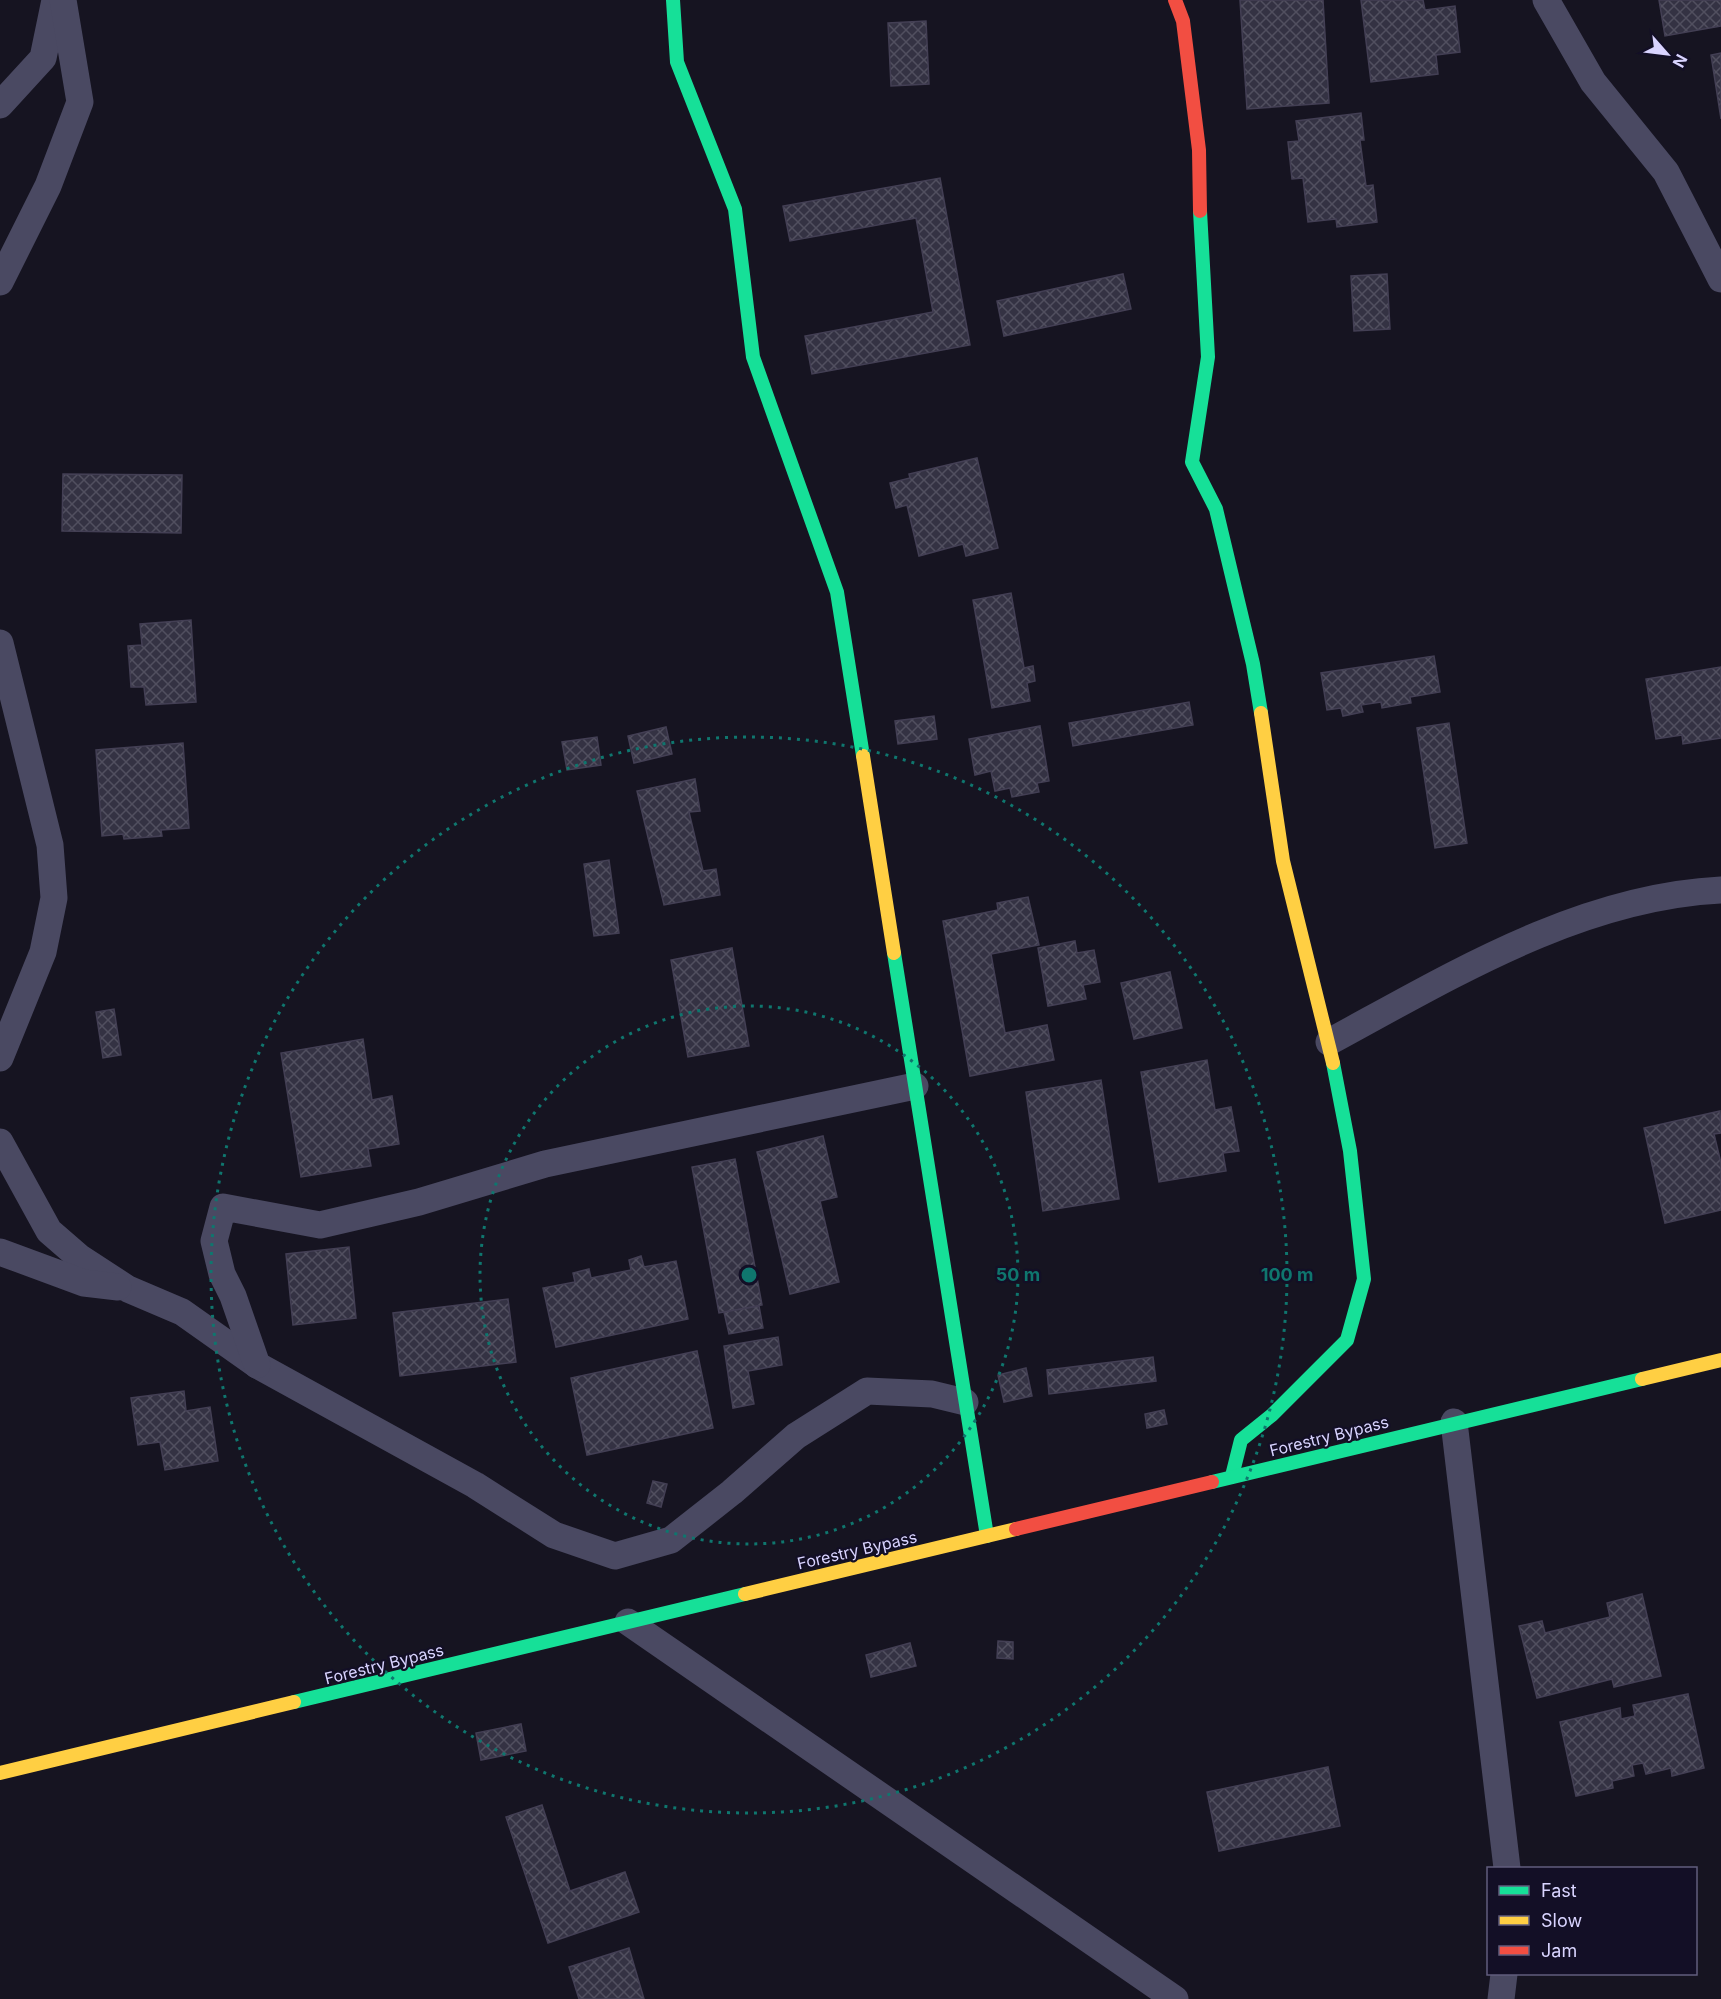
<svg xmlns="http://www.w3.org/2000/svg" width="1721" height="1999" font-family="Inter,sans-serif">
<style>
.building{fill:url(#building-cross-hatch);stroke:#433f54;stroke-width:1.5}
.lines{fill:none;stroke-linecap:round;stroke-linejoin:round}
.street{stroke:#4a4962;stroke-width:27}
.fast{stroke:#16e098;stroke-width:14}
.slow{stroke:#ffcf43;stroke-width:14}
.jam{stroke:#f24e42;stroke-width:14}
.ring{fill:none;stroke:#0f766e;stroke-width:3;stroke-dasharray:3 6}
.labels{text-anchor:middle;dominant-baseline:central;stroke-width:4.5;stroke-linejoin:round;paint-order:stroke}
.street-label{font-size:16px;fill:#d9d4ff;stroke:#130f26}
.centre{fill:#0f766e;stroke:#130f26;stroke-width:3}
.ring-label{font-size:18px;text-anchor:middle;font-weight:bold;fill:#0f766e;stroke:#130f26;stroke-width:4.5;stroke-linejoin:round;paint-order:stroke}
</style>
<defs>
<pattern id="building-cross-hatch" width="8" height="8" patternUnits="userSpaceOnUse" patternTransform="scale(1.5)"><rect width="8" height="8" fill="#343243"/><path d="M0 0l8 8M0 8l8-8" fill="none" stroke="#514f5f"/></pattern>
</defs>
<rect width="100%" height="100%" fill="#161421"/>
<g class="building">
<polygon points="1240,0 1323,0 1329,103 1247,109"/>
<polygon points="1361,0 1423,0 1425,10 1455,6 1460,52 1436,55 1438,74 1371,82"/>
<polygon points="1659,0 1721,0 1721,26 1665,36"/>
<polygon points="926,21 929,84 891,86 888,23"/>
<polygon points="1721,53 1721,119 1711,55"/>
<polygon points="1361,113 1364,140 1360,140 1366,186 1373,185 1377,222 1337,227 1336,219 1308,222 1303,178 1292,179 1288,142 1299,141 1296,121"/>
<polygon points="940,178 970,345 812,374 805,336 933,312 916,218 790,241 783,206"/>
<polygon points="1123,274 1131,309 1004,336 997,301"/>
<polygon points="1387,274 1390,329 1354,331 1351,276"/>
<polygon points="977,458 998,548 966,556 963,544 919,556 907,505 896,508 890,483 910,478 909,474"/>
<polygon points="63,474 182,475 181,533 62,531"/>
<polygon points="1011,593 1024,668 1033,666 1035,681 1027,683 1030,701 992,708 973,600"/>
<polygon points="191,620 196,702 146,705 144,687 131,687 128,646 142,645 140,624"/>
<polygon points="1434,656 1440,692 1410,697 1411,703 1382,708 1381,702 1361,705 1363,712 1343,716 1341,708 1327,710 1321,673"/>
<polygon points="1721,667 1721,738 1683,744 1682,735 1656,739 1646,679"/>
<polygon points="1189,702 1193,725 1073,746 1069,723"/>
<polygon points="934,716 937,739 898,744 895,721"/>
<polygon points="1449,723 1467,843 1435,848 1417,728"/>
<polygon points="1040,726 1049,781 1037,783 1039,792 1012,797 1010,788 995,791 991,771 975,775 969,739"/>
<polygon points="666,727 672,754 634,763 628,736"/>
<polygon points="597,737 601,765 567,770 562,742"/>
<polygon points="183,743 189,828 161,830 162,836 124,839 123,834 102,836 96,750"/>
<polygon points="695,779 700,811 689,812 703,871 716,869 720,895 664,905 637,791"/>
<polygon points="609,860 619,933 594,936 584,864"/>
<polygon points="1028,897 1039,945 991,954 1005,1033 1047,1025 1054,1060 970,1076 943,921 998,910 997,903"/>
<polygon points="1075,941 1077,953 1094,950 1100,982 1083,985 1086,999 1048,1006 1038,948"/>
<polygon points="732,948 749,1046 688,1057 671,960"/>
<polygon points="1170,972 1182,1028 1134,1039 1121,983"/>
<polygon points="114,1009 121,1055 103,1058 96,1012"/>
<polygon points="363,1039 372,1100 392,1096 399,1144 368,1149 371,1166 301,1177 281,1053"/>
<polygon points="1207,1060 1215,1110 1231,1107 1239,1151 1223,1153 1226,1171 1159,1182 1141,1072"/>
<polygon points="1101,1080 1119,1199 1043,1211 1026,1092"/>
<polygon points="1720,1111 1721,1133 1714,1134 1721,1163 1721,1210 1665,1223 1644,1128"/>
<polygon points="823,1136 837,1197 820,1201 839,1282 790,1294 757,1152"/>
<polygon points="735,1159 762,1305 719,1313 692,1167"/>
<polygon points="349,1247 356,1318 293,1325 286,1254"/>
<polygon points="641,1256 644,1267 676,1261 688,1319 556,1347 543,1288 575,1282 573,1273 589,1269 591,1278 631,1270 629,1260"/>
<polygon points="508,1299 516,1362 400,1376 393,1313"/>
<polygon points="759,1306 763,1328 729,1334 724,1312"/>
<polygon points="778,1337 782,1365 748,1371 754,1404 733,1408 724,1346"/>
<polygon points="697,1351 713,1428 587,1455 571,1378"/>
<polygon points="1153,1357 1156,1381 1049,1394 1047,1370"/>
<polygon points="1026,1368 1032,1396 1004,1402 998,1375"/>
<polygon points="184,1391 186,1411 210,1407 218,1461 165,1470 160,1442 138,1445 131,1398"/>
<polygon points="1164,1410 1167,1424 1147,1428 1145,1414"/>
<polygon points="653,1481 667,1484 661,1507 647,1503"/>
<polygon points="1642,1594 1661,1676 1614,1687 1612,1679 1537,1698 1519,1626 1542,1621 1545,1633 1610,1617 1607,1603"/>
<polygon points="998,1641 1013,1642 1013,1659 997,1658"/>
<polygon points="910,1643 916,1666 871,1677 866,1655"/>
<polygon points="1688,1694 1704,1768 1672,1776 1671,1768 1646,1774 1643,1763 1632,1765 1634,1776 1612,1781 1613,1788 1576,1796 1560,1722 1620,1708 1621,1719 1635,1716 1633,1705"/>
<polygon points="521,1724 526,1751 481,1760 476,1733"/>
<polygon points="1328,1767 1340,1826 1219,1851 1207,1792"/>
<polygon points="542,1805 570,1891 625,1872 639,1912 548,1943 506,1817"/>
<polygon points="629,1948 644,1999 579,1999 569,1967"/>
</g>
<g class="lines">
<g class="street">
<polyline points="1546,0 1593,82 1666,172 1721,279"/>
<polyline points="0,105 43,58 55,0"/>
<polyline points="0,282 48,186 80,102 63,0"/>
<polyline points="0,643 50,845 54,898 43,952 0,1058"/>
<path d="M 1329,1042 C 1451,976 1579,897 1721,890"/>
<polyline points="0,1142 49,1231 79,1257 128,1289 182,1312 257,1365 475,1485 554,1535 615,1556 671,1540 732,1492 796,1436 867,1391 932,1394 965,1402"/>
<polyline points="0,1252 84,1283 118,1287"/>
<polyline points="257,1365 233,1296 222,1274 214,1241 223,1207 320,1225 419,1202 545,1164 915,1086"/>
<polyline points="1454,1422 1507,1868"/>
<polyline points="628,1622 1175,1999"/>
<polyline points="1501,1999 1504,1974"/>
</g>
<g class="fast">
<polyline points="673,0 677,62 735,209 753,357 837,592 863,756"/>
<polyline points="1200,211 1208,357 1192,462 1216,509 1253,664 1261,713"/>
<polyline points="894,953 987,1536"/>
<polyline points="1232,1476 1241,1440 1272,1415 1347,1340 1364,1279 1350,1151 1333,1063"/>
<polyline points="1212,1482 1642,1379"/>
<polyline points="294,1702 745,1594"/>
</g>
<g class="slow">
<polyline points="1261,713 1283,861 1333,1063"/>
<polyline points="863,756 894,953"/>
<polyline points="1642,1379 1721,1360"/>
<polyline points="745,1594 1016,1529"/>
<polyline points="0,1773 294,1702"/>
</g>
<g class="jam">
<polyline points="1175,0 1183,21 1199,150 1200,211"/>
<polyline points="1016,1529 1212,1482"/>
</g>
</g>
<g class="ring">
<circle cx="749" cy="1275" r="269"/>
<circle cx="749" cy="1275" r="538"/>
</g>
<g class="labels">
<g class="street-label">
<text transform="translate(1329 1436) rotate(-14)">Forestry Bypass</text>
<text transform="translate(857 1550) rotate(-13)">Forestry Bypass</text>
<text transform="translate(384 1664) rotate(-14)">Forestry Bypass</text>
</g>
</g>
<circle cx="749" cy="1275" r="9" class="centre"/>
<g class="ring-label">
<text x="1018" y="1281">50 m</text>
<text x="1287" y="1281">100 m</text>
</g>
<rect x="1487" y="1867" width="210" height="108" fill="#130f26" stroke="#625e7d" stroke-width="1.5"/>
<rect x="1499" y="1886" width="30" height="9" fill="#16e098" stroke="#625e7d" stroke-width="1.5"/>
<text x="1541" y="1897" font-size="18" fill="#d9d4ff">Fast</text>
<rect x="1499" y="1916" width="30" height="9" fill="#ffcf43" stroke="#625e7d" stroke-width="1.5"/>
<text x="1541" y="1927" font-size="18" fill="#d9d4ff">Slow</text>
<rect x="1499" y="1946" width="30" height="9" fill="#f24e42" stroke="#625e7d" stroke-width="1.5"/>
<text x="1541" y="1957" font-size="18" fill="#d9d4ff">Jam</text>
<g transform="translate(1667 54) rotate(118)" stroke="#130f26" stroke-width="4.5" paint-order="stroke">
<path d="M0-4.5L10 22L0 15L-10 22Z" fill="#d9d4ff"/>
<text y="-9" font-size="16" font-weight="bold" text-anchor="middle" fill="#d9d4ff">N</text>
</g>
</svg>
